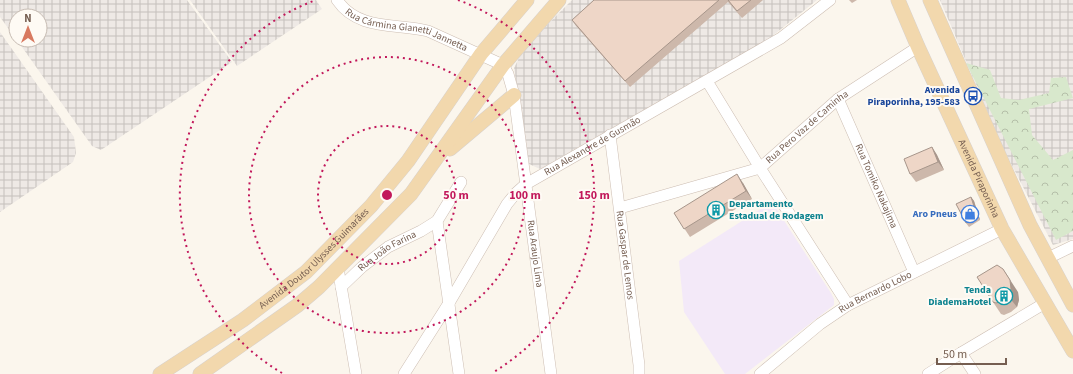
<svg xmlns="http://www.w3.org/2000/svg" width="1073" height="374" font-family="'Source Sans 3',sans-serif">
<style>
.industrial{fill:url(#industrial-grid)}
.education{fill:#f3e9f8}
.forest{fill:url(#forest-crowns)}
.lines{fill:none;stroke-linecap:round;stroke-linejoin:round}
.minor-casing{stroke:#cdbeb3;stroke-width:12}
.major-casing{stroke:#d8d2ce;stroke-width:15}
.minor{stroke:#fff;stroke-width:11}
.major{stroke:#f2d8ad;stroke-width:14}
.wall{fill:#cdb8ab}
.shaded-wall{fill:#a7968b}
.building{fill:#eed6c7;stroke:#a7968b}
.ring{fill:none;stroke:#c2185b;stroke-width:2;stroke-dasharray:2 4}
.labels{text-anchor:middle;dominant-baseline:central;stroke-width:4;stroke-linejoin:round;paint-order:stroke}
.street-label{font-size:10px;fill:#755e51;stroke:#fefaf4}
.transit-label{font-size:10px;font-weight:bold;fill:#164399;stroke:#fefaf4;text-anchor:end}
.culture-label{font-size:10px;font-weight:bold;fill:#0d838f;stroke:#fefaf4;text-anchor:start}
.shop-label{font-size:10px;font-weight:bold;fill:#366cbe;stroke:#fefaf4;text-anchor:end}
.centre{fill:#c2185b;stroke:#fefaf4;stroke-width:2}
.ring-label{font-size:12px;text-anchor:middle;font-weight:bold;fill:#c2185b;stroke:#fefaf4;stroke-width:4;stroke-linejoin:round;paint-order:stroke}
</style>
<defs>
<pattern id="industrial-grid" width="8" height="8" patternUnits="userSpaceOnUse"><rect width="8" height="8" fill="#eee9e5"/><path d="M0 4h8M4 0v8" fill="none" stroke="#c5c0bc"/></pattern>
<pattern id="forest-crowns" width="20" height="18" patternUnits="userSpaceOnUse"><rect width="20" height="18" fill="#d8e8cc"/><path d="M2 6a3 3 0 1 1 6 0M12 15a3 3 0 1 1 6 0" fill="none" stroke="#b4bfa8"/></pattern>
</defs>
<rect width="100%" height="100%" fill="#fbf6ed"/>
<g class="industrial">
<polygon points="0,0 187,0 232,62 101,150 92,146 17,40 40,40 40,16 16,16 16,39 0,17"/>
<polygon points="190,0 316,0 322,9 237,66"/>
<polygon points="572,0 817,0 770,38 540,169 529,164 514,68 524,48"/>
<polygon points="940,0 1073,0 1073,239 1053,245 1002,146"/>
<polygon points="0,32 74,137 76,153 73,162 0,212"/>
</g>
<polygon class="education" points="772,202 831,293 834,299 834,305 745,374 725,374 684,312 679,261"/>
<polygon class="forest" points="966,63 990,70 1001,98 1019,100 1049,93 1051,78 1066,77 1073,98 1029,109 1032,135 1053,160 1073,150 1073,231 1056,240"/>
<g class="lines">
<defs>
<g id="minor">
<path id="s1" d="M 337,0 C 358,31 396,23 428,31 L 503,65 L 508,74 L 514,95 L 551,374"/>
<polyline points="707,81 760,168 848,305"/>
<path id="s2" d="M 838,99 L 914,272"/>
<path id="s3" d="M 610,135 L 639,365 L 639,374"/>
<path id="s4" d="M 620,208 L 760,168 L 838,99 L 918,47"/>
<polyline points="437,221 459,374"/>
<polyline points="1048,258 1073,246"/>
<polyline points="338,268 356,374"/>
<path id="s5" d="M 341,287 L 362,267 L 388,247 L 421,231 L 437,221 L 461,182"/>
<polyline points="961,353 975,374"/>
<path id="s6" d="M 404,374 L 449,303 L 507,204 L 516,193 L 526,184 L 781,38 L 830,0"/>
<path id="s7" d="M 760,374 L 820,324 L 848,305 L 1002,229"/>
<polyline points="928,374 961,353 1045,303"/>
</g>
<g id="major">
<path id="s8" d="M 898,0 L 918,47 L 1002,229 L 1073,351"/>
<polyline points="930,0 1030,225 1073,305"/>
<polyline points="450,149 514,95"/>
<path id="s9" d="M 160,374 L 243,320 L 306,272 L 371,206 L 408,161 L 481,54 L 527,0"/>
<polyline points="200,374 298,305 319,287 411,194 503,65 559,0"/>
</g>
</defs>
<use href="#minor" class="minor-casing"/>
<use href="#major" class="major-casing"/>
<use href="#minor" class="minor"/>
<use href="#major" class="major"/>
</g>
<g class="wall">
<polygon points="594,0 763,0 742,18 728,2 630,87 576,26 572,20"/>
<polygon points="849,0 857,0 852,3"/>
<polygon points="932,147 937,155 944,170 916,182 910,174"/>
<polygon points="743,183 752,199 690,237 674,213"/>
<polygon points="971,197 974,201 980,220 969,227 966,223"/>
<polygon points="1018,292 1019,300 1017,307 1011,312 1004,315 1001,314 993,302"/>
</g>
<g class="shaded-wall">
<polygon points="932,147 937,155 944,170 938,162"/>
<polygon points="737,174 743,183 752,199 746,191"/>
<polygon points="971,197 974,201 980,220 977,216"/>
<polygon points="1003,269 1018,292 1019,300 1017,307 1008,296"/>
</g>
<g class="building">
<polygon points="594,0 719,0 625,81 572,20"/>
<polygon points="728,0 751,0 737,11"/>
<polygon points="932,147 938,162 910,174 904,159"/>
<polygon points="737,174 746,191 684,229 674,213"/>
<polygon points="971,197 977,216 966,223 956,204"/>
<polygon points="997,265 1003,269 1010,280 1011,289 1008,296 1003,301 996,303 993,302 977,277"/>
</g>
<g class="ring">
<circle cx="387" cy="195" r="69"/>
<circle cx="387" cy="195" r="138"/>
<path d="M282 373A207 207 0 0 1 316 0M458 0A207 207 0 0 1 492 373"/>
</g>
<defs>
<symbol id="bus-ring" viewBox="-11 -11 22 22"><circle r="9.5" fill="#fefaf4" stroke="#1a4fb4" stroke-width="1.5"/><path d="M-5-6H5V4H4V6H2V4H-2V6H-4V4H-5ZM-3.5-4V0h7V-4ZM-3.5 1.2v1.5H-2V1.2ZM2 1.2v1.5H3.5V1.2Z" fill="#1a4fb4"/></symbol>
<symbol id="building-ring" viewBox="-11 -11 22 22"><circle r="9.5" fill="#fefaf4" stroke="#0f9aa8" stroke-width="1.5"/><path d="M-4-6H4V6H1V3H-1V6H-4ZM-2.5-4.3h1.7v1.8h-1.7ZM.8-4.3h1.7v1.8H.8ZM-2.5-1h1.7V.8h-1.7ZM.8-1h1.7V.8H.8Z" fill="#0f9aa8"/></symbol>
<symbol id="shop-ring" viewBox="-11 -11 22 22"><circle r="9.5" fill="#fefaf4" stroke="#3f7fe0" stroke-width="1.5"/><path d="M-5-2.5h2.3a2.7 3.5 0 0 1 5.4 0H5L5.5 6h-11ZM-1.5-2.5h3a1.5 2.3 0 0 0-3 0Z" fill="#3f7fe0"/></symbol>
</defs>
<g fill-rule="evenodd">
<use href="#bus-ring" x="963" y="86" width="20" height="20"/>
<use href="#building-ring" x="706" y="200" width="20" height="20"/>
<use href="#shop-ring" x="960" y="204" width="20" height="20"/>
<use href="#building-ring" x="994" y="286" width="20" height="20"/>
</g>
<g class="labels">
<g class="street-label">
<text stroke="none"><textPath href="#s1" startOffset="78">Rua Cármina Gianetti Jannetta</textPath></text>
<text stroke="none"><textPath href="#s4" startOffset="208">Rua Pero Vaz de Caminha</textPath></text>
<text stroke="none"><textPath href="#s6" startOffset="303">Rua Alexandre de Gusmão</textPath></text>
<text stroke="none"><textPath href="#s8" startOffset="196">Avenida Piraporinha</textPath></text>
<text stroke="none"><textPath href="#s2" startOffset="95">Rua Tomiko Nakajima</textPath></text>
<text stroke="none"><textPath href="#s5" startOffset="59">Rua João Farina</textPath></text>
<text stroke="none"><textPath href="#s1" startOffset="374">Rua Araujo Lima</textPath></text>
<text stroke="none"><textPath href="#s3" startOffset="121">Rua Gaspar de Lemos</textPath></text>
<text stroke="none"><textPath href="#s9" startOffset="193">Avenida Doutor Ulysses Guimarães</textPath></text>
<text stroke="none"><textPath href="#s7" startOffset="142">Rua Bernardo Lobo</textPath></text>
</g>
<g class="transit-label">
<text x="960" y="90">Avenida<tspan x="960" dy="12">Piraporinha, 195-583</tspan></text>
</g>
<g class="culture-label">
<text x="729" y="204">Departamento<tspan x="729" dy="12">Estadual de Rodagem</tspan></text>
<text x="991" y="290" text-anchor="end">Tenda<tspan x="991" dy="12">DiademaHotel</tspan></text>
</g>
<g class="shop-label">
<text x="957" y="214">Aro Pneus</text>
</g>
</g>
<circle cx="387" cy="195" r="6" class="centre"/>
<g class="ring-label">
<text x="456" y="199">50 m</text>
<text x="525" y="199">100 m</text>
<text x="594" y="199">150 m</text>
</g>
<g transform="translate(28 28)"><circle r="19" fill="#fefaf4" stroke="#c7bcb3"/>
<path d="M0-3L7 15L0 10L-7 15Z" fill="#d87960"/>
<text y="-6" font-size="11" font-weight="bold" text-anchor="middle" fill="#755e51">N</text>
</g>
<path d="M937 358v6h69v-6" fill="none" stroke="#755e51" stroke-width="2"/>
<text x="943" y="358" font-size="12" fill="#755e51" stroke="#fefaf4" stroke-width="3" paint-order="stroke">50 m</text>
</svg>
